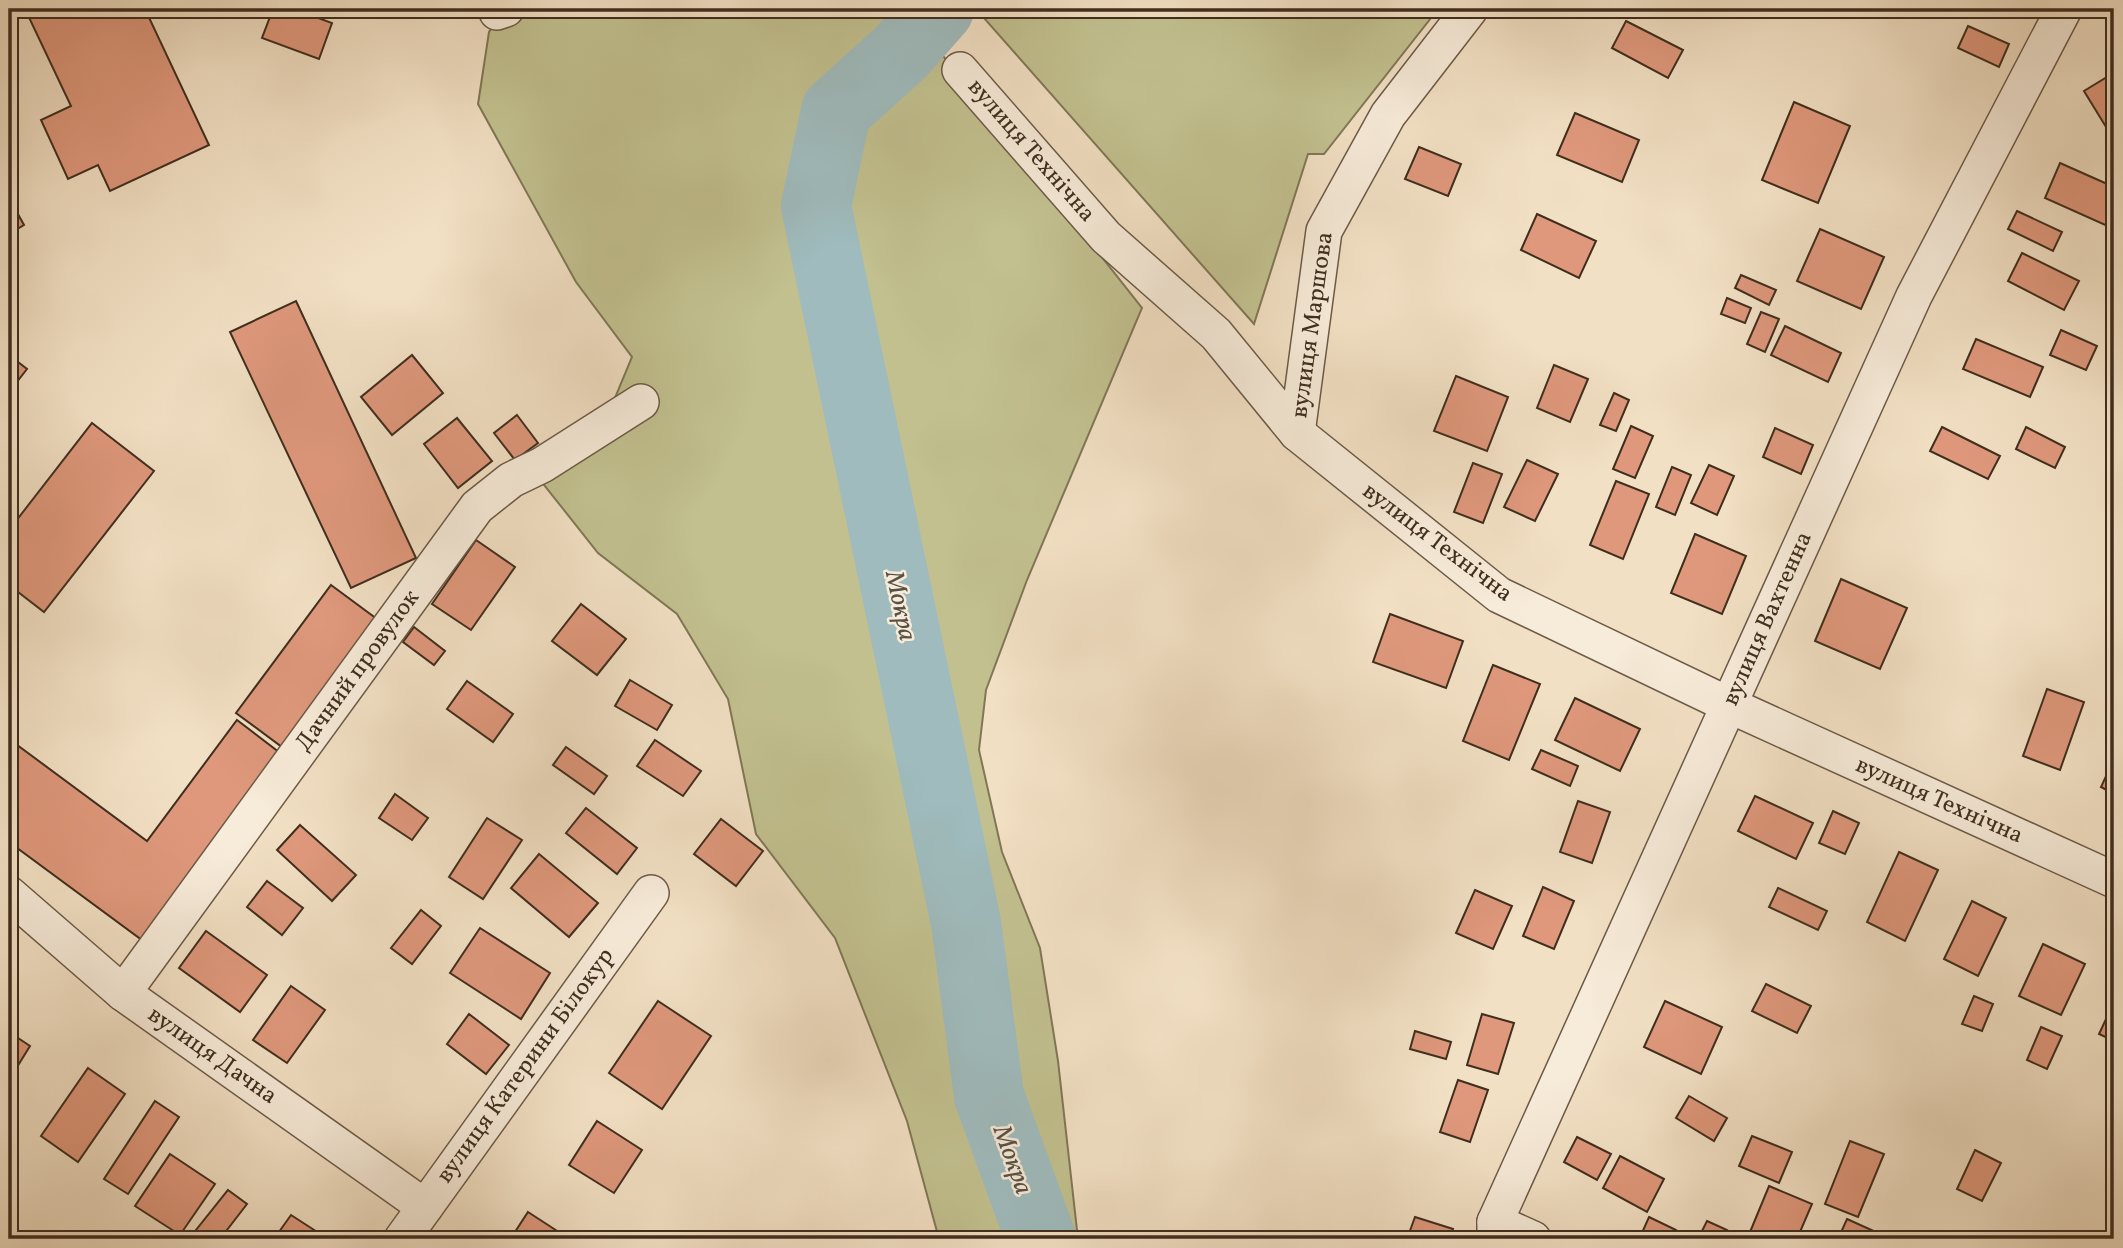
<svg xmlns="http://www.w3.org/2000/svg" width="2123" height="1248" font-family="Vollkorn,serif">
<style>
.green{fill:#c2c08f;stroke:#807756;stroke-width:2}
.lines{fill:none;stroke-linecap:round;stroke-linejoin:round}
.river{stroke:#9fbbbd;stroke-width:70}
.building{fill:#df987c;stroke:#3f2e1e;stroke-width:2}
.minor-casing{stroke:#6c5a48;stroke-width:38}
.minor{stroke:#f7ebd9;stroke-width:35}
.labels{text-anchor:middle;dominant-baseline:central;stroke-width:5;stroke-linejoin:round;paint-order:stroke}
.street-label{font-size:24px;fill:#3f2e1e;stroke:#f7ebd9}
.water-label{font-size:26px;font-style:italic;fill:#575146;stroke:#f7ebd9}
</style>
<rect width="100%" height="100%" fill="#f2e0c4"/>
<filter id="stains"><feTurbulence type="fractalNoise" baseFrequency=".00286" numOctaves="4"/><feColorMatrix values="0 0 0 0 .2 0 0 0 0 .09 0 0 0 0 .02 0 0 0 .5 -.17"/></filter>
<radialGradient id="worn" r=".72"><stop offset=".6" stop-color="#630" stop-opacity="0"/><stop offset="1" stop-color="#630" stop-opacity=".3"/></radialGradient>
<g class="green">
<polygon points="505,9 906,9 1142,308 1027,580 986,690 979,750 1002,852 1040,948 1058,1061 1078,1239 939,1239 907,1121 835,938 756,834 728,699 677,614 598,553 537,476 610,410 632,357 576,282 478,104 489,32"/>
<polygon points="976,9 1438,9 1324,154 1308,154 1254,324"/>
</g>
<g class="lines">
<polyline class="river" points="939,9 901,52 836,111 816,206 966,923 989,1096 1041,1239"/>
</g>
<g class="building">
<polygon points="25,9 145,9 209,145 110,191 98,165 68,179 41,120 71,106"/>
<polygon points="273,9 294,9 332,23 319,59 262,38"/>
<polygon points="1626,21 1683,50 1668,78 1612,48"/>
<polygon points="1968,26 2009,44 1999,67 1958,48"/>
<polygon points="2112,74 2114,78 2114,140 2084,91"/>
<polygon points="1794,102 1850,126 1818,203 1762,180"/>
<polygon points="1575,113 1639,140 1622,182 1557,155"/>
<polygon points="1419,147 1461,164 1448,196 1405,179"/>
<polygon points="2060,163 2114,187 2112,228 2045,198"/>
<polygon points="9,198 24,225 9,234"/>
<polygon points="2017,211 2062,232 2053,251 2008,229"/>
<polygon points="1537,214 1596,241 1579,278 1521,250"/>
<polygon points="1820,229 1884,257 1861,309 1797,281"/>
<polygon points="2022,253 2079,281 2064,310 2008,281"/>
<polygon points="1741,275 1776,290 1769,305 1735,288"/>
<polygon points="1727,298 1751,308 1745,323 1721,314"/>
<polygon points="296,301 416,558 351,588 230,332"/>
<polygon points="1761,312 1779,319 1765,352 1747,344"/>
<polygon points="1785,326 1841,353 1828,382 1771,355"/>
<polygon points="2061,330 2097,346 2086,370 2050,355"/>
<polygon points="1976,339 2043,367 2030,397 1963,369"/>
<polygon points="9,355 27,369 9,392"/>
<polygon points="412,355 443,393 392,435 361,397"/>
<polygon points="1554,365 1588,379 1570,422 1537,408"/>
<polygon points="1456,376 1508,397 1487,451 1434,431"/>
<polygon points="1614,393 1629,400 1616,431 1600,425"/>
<polygon points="517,415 538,443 515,460 494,433"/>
<polygon points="457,418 492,461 458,488 424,444"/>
<polygon points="92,423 154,471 44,612 9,585 9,530"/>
<polygon points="1631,426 1653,436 1635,478 1613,469"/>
<polygon points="1942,427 2000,456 1988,479 1930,451"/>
<polygon points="2026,427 2065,447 2055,468 2016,449"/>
<polygon points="1775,428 1813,445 1801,474 1763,457"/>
<polygon points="1527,460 1558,474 1535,521 1504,507"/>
<polygon points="1473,463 1502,474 1483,523 1454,512"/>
<polygon points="1709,465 1734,476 1717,515 1691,503"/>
<polygon points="1672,467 1691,475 1675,515 1656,507"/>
<polygon points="1616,481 1649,494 1623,559 1590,545"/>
<polygon points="1695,534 1746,556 1722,614 1671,593"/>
<polygon points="476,540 515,567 471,630 432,604"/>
<polygon points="1841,579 1907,608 1880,669 1815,641"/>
<polygon points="331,585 385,625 290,753 236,713"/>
<polygon points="581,604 626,639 597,675 552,641"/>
<polygon points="1390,614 1463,641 1446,688 1373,662"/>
<polygon points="414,627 445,651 434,665 403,642"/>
<polygon points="1493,665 1540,684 1509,760 1463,741"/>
<polygon points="630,680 672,705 657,730 615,706"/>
<polygon points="467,681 513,714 493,742 447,709"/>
<polygon points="2047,689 2084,702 2060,770 2023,756"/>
<polygon points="1575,698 1640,729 1620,771 1555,740"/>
<polygon points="237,720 284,756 146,943 9,842 9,739 147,841"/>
<polygon points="655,740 701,771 683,796 637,766"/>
<polygon points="566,747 607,776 594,794 553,765"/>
<polygon points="1541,750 1578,766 1570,786 1532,769"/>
<polygon points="2114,759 2114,794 2101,787"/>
<polygon points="395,794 428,818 412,840 379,818"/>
<polygon points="1755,796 1813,823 1796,859 1738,831"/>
<polygon points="1578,801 1610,812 1592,863 1560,852"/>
<polygon points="586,808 637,848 617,874 566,833"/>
<polygon points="1833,811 1859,823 1845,854 1819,843"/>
<polygon points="487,818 522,840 483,899 449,877"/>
<polygon points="721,819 763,851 736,886 694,854"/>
<polygon points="300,825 356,875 332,901 277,850"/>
<polygon points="1899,852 1938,870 1905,941 1867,922"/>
<polygon points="539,854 598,903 569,937 511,888"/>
<polygon points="267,881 303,908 282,935 247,907"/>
<polygon points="1543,887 1574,901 1554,949 1523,936"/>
<polygon points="1778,888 1827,911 1818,930 1769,907"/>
<polygon points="1475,890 1512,906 1493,949 1456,933"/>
<polygon points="1972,901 2006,918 1978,976 1944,959"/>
<polygon points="421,910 441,926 412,964 391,948"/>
<polygon points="480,928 550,973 521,1019 450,973"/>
<polygon points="206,931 267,975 240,1012 179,968"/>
<polygon points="2043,944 2085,964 2061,1015 2019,996"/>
<polygon points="1766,984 1811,1006 1797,1033 1752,1011"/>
<polygon points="291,986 325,1010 287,1063 253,1040"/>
<polygon points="1974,996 1993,1004 1982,1031 1962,1024"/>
<polygon points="658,1001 711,1036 662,1109 609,1073"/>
<polygon points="1665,1001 1722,1027 1701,1074 1644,1047"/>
<polygon points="2114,1002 2114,1041 2099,1034"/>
<polygon points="469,1014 509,1045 486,1074 447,1044"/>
<polygon points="1482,1014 1514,1023 1498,1074 1467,1065"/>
<polygon points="2041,1027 2062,1036 2047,1069 2027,1060"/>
<polygon points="1415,1031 1451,1042 1446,1059 1410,1049"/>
<polygon points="9,1032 30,1046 9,1080"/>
<polygon points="88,1068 125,1094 78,1162 41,1136"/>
<polygon points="1458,1080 1488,1090 1470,1142 1440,1132"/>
<polygon points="1689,1096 1727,1118 1714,1141 1676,1118"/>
<polygon points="155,1101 179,1117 128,1194 104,1179"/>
<polygon points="597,1121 642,1150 614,1193 569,1165"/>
<polygon points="1752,1136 1792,1152 1779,1183 1739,1166"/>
<polygon points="1577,1137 1611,1154 1597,1180 1564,1162"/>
<polygon points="1850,1141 1884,1154 1858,1217 1825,1204"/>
<polygon points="1975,1150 2001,1163 1982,1201 1957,1189"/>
<polygon points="170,1154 215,1184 180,1235 135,1206"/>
<polygon points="1620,1156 1664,1179 1647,1212 1603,1188"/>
<polygon points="1769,1186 1812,1204 1797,1239 1767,1239 1750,1232"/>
<polygon points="228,1190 247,1204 220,1239 198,1239 192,1235"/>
<polygon points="528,1212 568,1238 519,1239 513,1235"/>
<polygon points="291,1215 328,1239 274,1239"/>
<polygon points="1415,1217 1453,1229 1449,1239 1407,1239"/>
<polygon points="1649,1217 1676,1230 1672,1239 1650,1239 1641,1235"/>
<polygon points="1847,1219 1887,1237 1886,1239 1838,1239"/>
<polygon points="1707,1221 1727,1230 1723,1239 1698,1239"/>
</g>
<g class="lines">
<defs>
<g id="minor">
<polyline points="497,12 506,9"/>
<polyline points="960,70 1106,237 1216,334 1297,433 1499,595 1729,705 2114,880"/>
<polyline points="1297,433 1324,231 1388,115 1470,9"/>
<polyline points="9,894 123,993 425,1207"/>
<polyline points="123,993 477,507 511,480 542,465 641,402"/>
<polyline points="1495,1222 1533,1239"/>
<polyline points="402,1239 651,893"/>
<polyline points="1495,1239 1495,1222 1914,296 2064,9"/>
</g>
</defs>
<use href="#minor" class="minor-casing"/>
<use href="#minor" class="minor"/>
</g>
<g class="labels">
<g class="street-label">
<text transform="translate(1031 151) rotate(49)">вулиця Технічна</text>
<text transform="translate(1313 325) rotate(-82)">вулиця Маршова</text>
<text transform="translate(1437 543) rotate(37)">вулиця Технічна</text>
<text transform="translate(1768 619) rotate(-66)">вулиця Вахтенна</text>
<text transform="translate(358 671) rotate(-54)">Дачний провулок</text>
<text transform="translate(1939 801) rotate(24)">вулиця Технічна</text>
<text transform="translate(212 1056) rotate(35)">вулиця Дачна</text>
<text transform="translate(526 1066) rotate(-54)">вулиця Катерини Білокур</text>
</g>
<g class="water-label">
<text transform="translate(900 606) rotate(78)">Мокра</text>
<text transform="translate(1012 1160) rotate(70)">Мокра</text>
</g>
</g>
<rect width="2123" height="1248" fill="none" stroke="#f2e0c4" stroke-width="35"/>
<rect x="10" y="10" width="2102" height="1227" fill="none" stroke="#3f2e1e" stroke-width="3.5"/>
<rect x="18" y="18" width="2088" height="1213" fill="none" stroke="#3f2e1e" stroke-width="2"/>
<rect width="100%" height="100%" filter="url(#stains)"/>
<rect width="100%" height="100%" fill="url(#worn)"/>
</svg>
